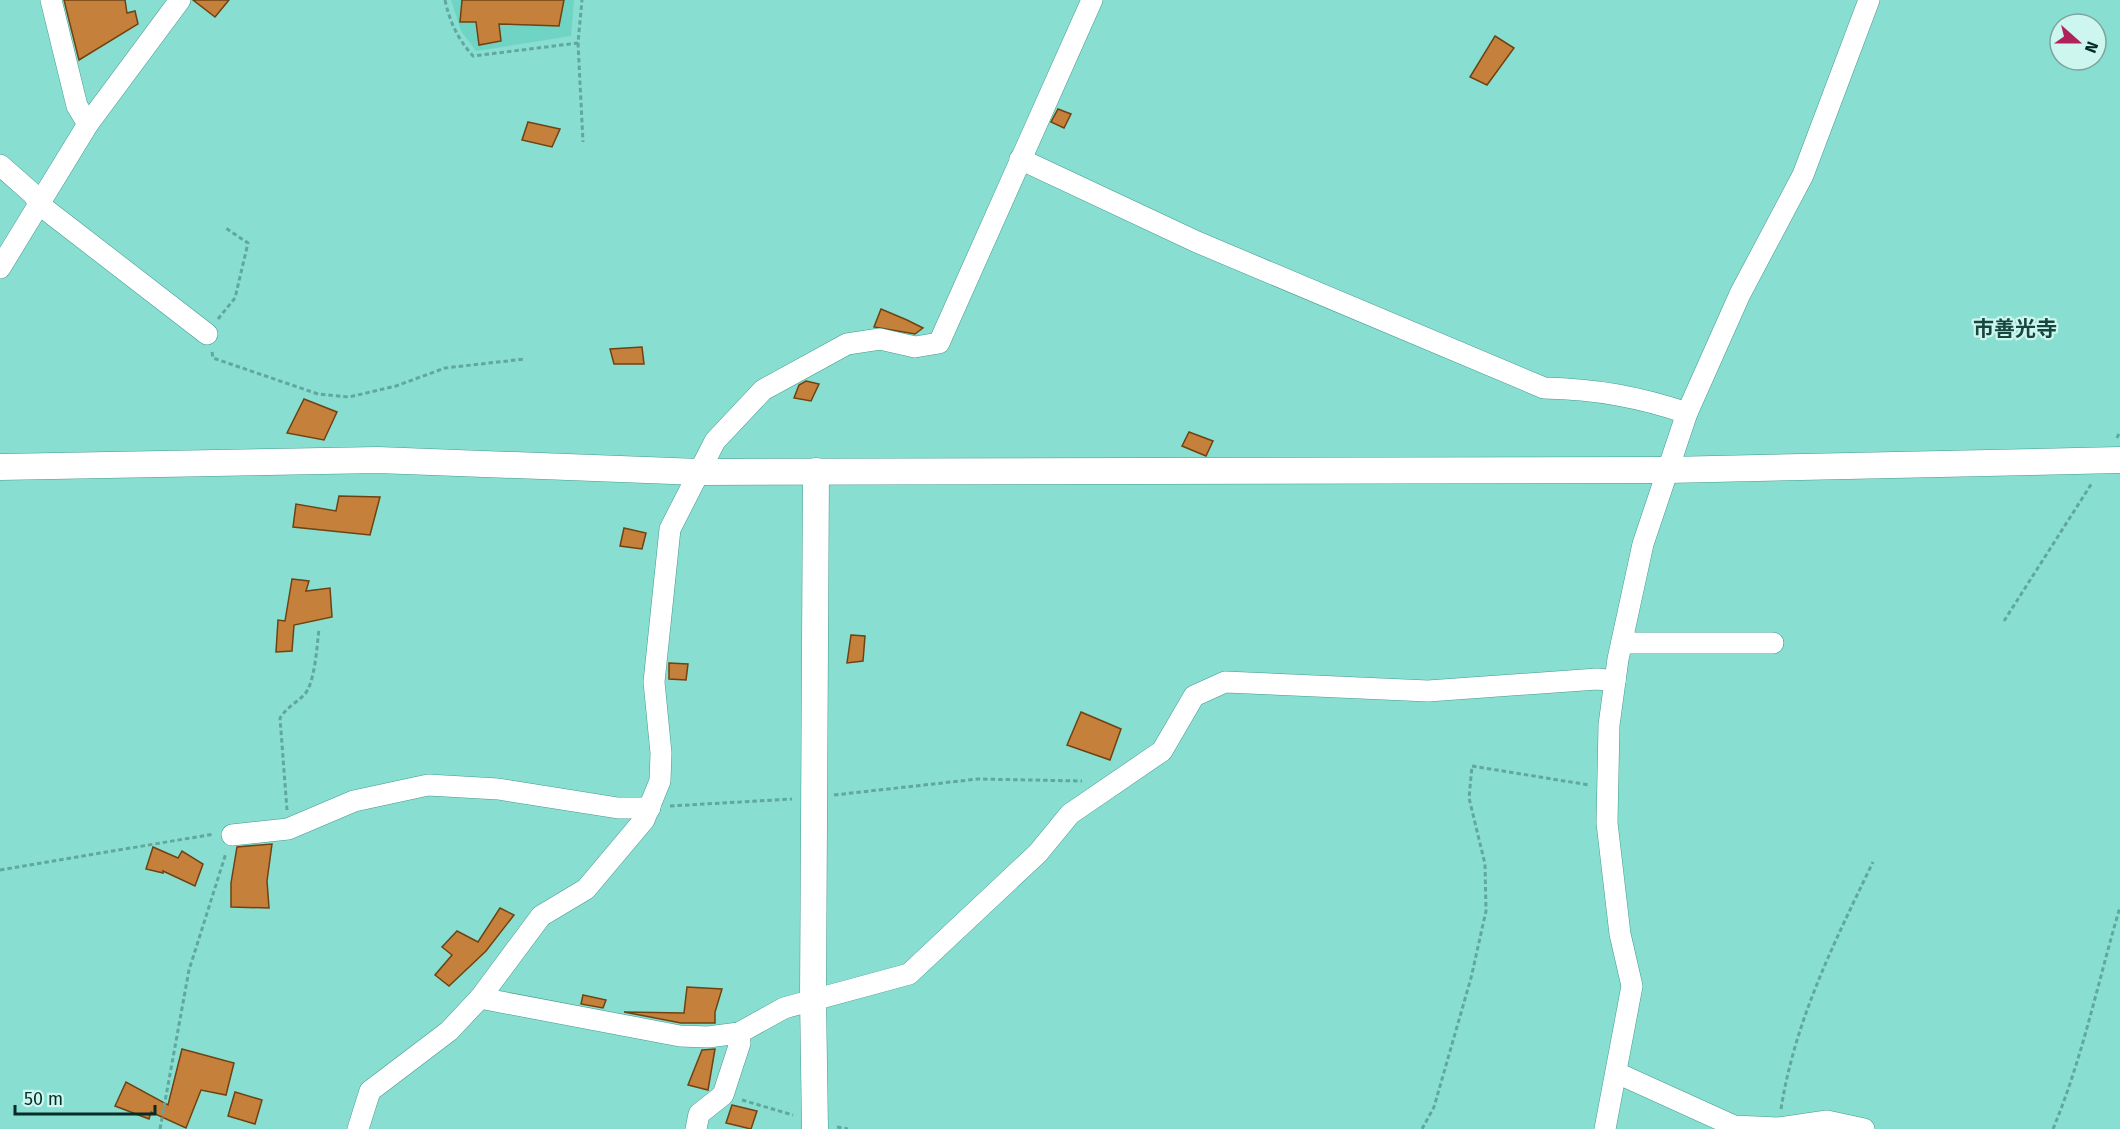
<svg xmlns="http://www.w3.org/2000/svg" width="2120" height="1129" font-family="'Fira Sans','Noto Sans JP',sans-serif">
<style>
.built{fill:#70d4c5}
.building{fill:#c5813c;stroke:#6f4212;stroke-width:1.5}
.lines{fill:none;stroke-linecap:round;stroke-linejoin:round}
.minor-casing{stroke:#439b8e;stroke-width:22}
.tertiary-casing{stroke:#439b8e;stroke-width:27}
.path{stroke:#60a89e;stroke-width:3;stroke-dasharray:4.5 3;stroke-linecap:butt}
.minor{stroke:#fff;stroke-width:21}
.tertiary{stroke:#fff;stroke-width:26}
.labels{text-anchor:middle;dominant-baseline:central;stroke-width:4.5;stroke-linejoin:round;paint-order:stroke}
.quarter-label{font-size:21px;font-weight:bold;fill:#174640;stroke:#cdf6ef}
</style>
<rect width="100%" height="100%" fill="#88ded1"/>
<polygon class="built" points="451,0 574,0 571,36 476,51 461,31"/>
<g class="building">
<polygon points="64,0 125,0 127,13 135,11 138,24 79,60"/>
<polygon points="193,0 229,0 215,17"/>
<polygon points="462,0 564,0 559,26 499,24 501,41 479,45 476,22 460,22"/>
<polygon points="1495,36 1514,48 1487,85 1470,77"/>
<polygon points="1058,109 1071,114 1064,128 1051,122"/>
<polygon points="528,122 560,129 552,147 522,140"/>
<polygon points="881,309 907,320 923,328 915,334 874,327"/>
<polygon points="642,347 644,364 614,364 610,349"/>
<polygon points="806,381 819,384 811,401 794,398 799,385"/>
<polygon points="304,399 337,412 324,440 287,433"/>
<polygon points="1189,432 1213,441 1206,456 1182,446"/>
<polygon points="339,496 380,497 370,535 293,527 296,504 336,511"/>
<polygon points="624,528 646,533 642,549 620,546"/>
<polygon points="292,579 309,581 306,591 330,588 332,617 294,625 292,651 276,652 278,620 285,621"/>
<polygon points="851,635 865,636 863,661 847,663"/>
<polygon points="669,663 688,664 686,680 669,679"/>
<polygon points="1081,712 1121,729 1110,760 1067,745"/>
<polygon points="272,844 267,881 269,908 231,907 231,883 237,847"/>
<polygon points="153,847 178,858 182,851 203,864 195,886 163,871 163,873 146,869"/>
<polygon points="500,908 514,915 486,951 449,986 435,975 452,955 442,947 457,931 478,942"/>
<polygon points="687,987 722,989 715,1012 715,1023 681,1023 624,1012 684,1013"/>
<polygon points="583,995 606,1000 603,1008 581,1004"/>
<polygon points="182,1049 234,1063 226,1095 201,1090 186,1128 151,1112 149,1119 115,1106 126,1082 168,1105"/>
<polygon points="715,1049 708,1090 688,1085 702,1050"/>
<polygon points="235,1092 262,1100 255,1124 228,1116"/>
<polygon points="732,1105 757,1111 751,1129 726,1123"/>
</g>
<g class="lines">
<defs>
<g id="minor">
<polyline points="51,0 77,106 88,124"/>
<path d="M 1020,159 L 1197,242 L 1544,388 C 1596,389 1639,397 1687,413"/>
<polyline points="0,165 33,194 40,205 207,334"/>
<polyline points="0,268 88,124 180,0"/>
<polyline points="1622,643 1773,643"/>
<polyline points="232,835 288,829 354,801 428,785 498,789 618,808 650,808"/>
<polyline points="480,998 680,1036 708,1037 739,1033 784,1008 909,974 1038,853 1070,814 1162,751 1194,696 1225,682 1428,691 1597,679 1615,681"/>
<polyline points="1617,1073 1734,1126 1778,1128 1827,1121 1864,1129"/>
<polyline points="358,1129 370,1091 449,1031 480,998 541,916 586,889 644,820 660,781 661,753 654,682 670,529 715,441 763,390 847,344 880,339 915,347 939,343 1092,0"/>
<polyline points="696,1129 699,1114 723,1095 740,1043 739,1033"/>
<polyline points="1605,1129 1632,986 1620,934 1607,823 1609,725 1618,659 1643,544 1687,413 1740,294 1803,175 1869,0"/>
</g>
<g id="tertiary">
<polyline points="0,467 378,460 699,472 1668,470 2120,460"/>
<polyline points="815,1129 813,998 816,471"/>
</g>
</defs>
<use href="#minor" class="minor-casing"/>
<use href="#tertiary" class="tertiary-casing"/>
<g class="path">
<path d="M 445,0 C 450,23 458,39 473,56 L 578,43 L 582,0"/>
<polyline points="578,43 583,142"/>
<polyline points="218,319 235,298 248,243 224,227"/>
<polyline points="212,352 213,358 318,394 349,397 396,386 445,368 525,359"/>
<polyline points="2117,438 2120,431"/>
<polyline points="2004,621 2092,483"/>
<polyline points="834,795 978,779 1082,781"/>
<polyline points="670,806 792,799"/>
<path d="M 287,810 L 280,718 C 287,707 295,704 304,695 C 315,684 317,645 319,629"/>
<polyline points="0,870 214,834"/>
<polyline points="742,1100 793,1115"/>
<path d="M 1781,1109 C 1795,1020 1834,943 1873,862"/>
<polyline points="837,1127 848,1129"/>
<polyline points="160,1129 189,970 226,853"/>
<polyline points="1422,1129 1434,1107 1471,978 1486,911 1485,864 1469,798 1472,766 1589,785"/>
<path d="M 2053,1129 C 2083,1057 2098,981 2120,907"/>
</g>
<use href="#minor" class="minor"/>
<use href="#tertiary" class="tertiary"/>
</g>
<g class="labels">
<g class="quarter-label">
<text x="2015" y="329">市善光寺</text>
</g>
</g>
<g transform="translate(2078 42) rotate(111)"><circle r="28" fill="#cdf6ef" stroke="#7da59f" stroke-width="1.5"/>
<path d="M0-4.5L10 22L0 15L-10 22Z" fill="#b0225b"/>
<text y="-9" font-size="16" font-weight="bold" text-anchor="middle" fill="#052c27">N</text>
</g>
<path d="M15 1105v9h140v-9" fill="none" stroke="#052c27" stroke-width="3"/>
<text x="24" y="1105" font-size="18" fill="#052c27" stroke="#cdf6ef" stroke-width="4.5" paint-order="stroke">50 m</text>
</svg>
